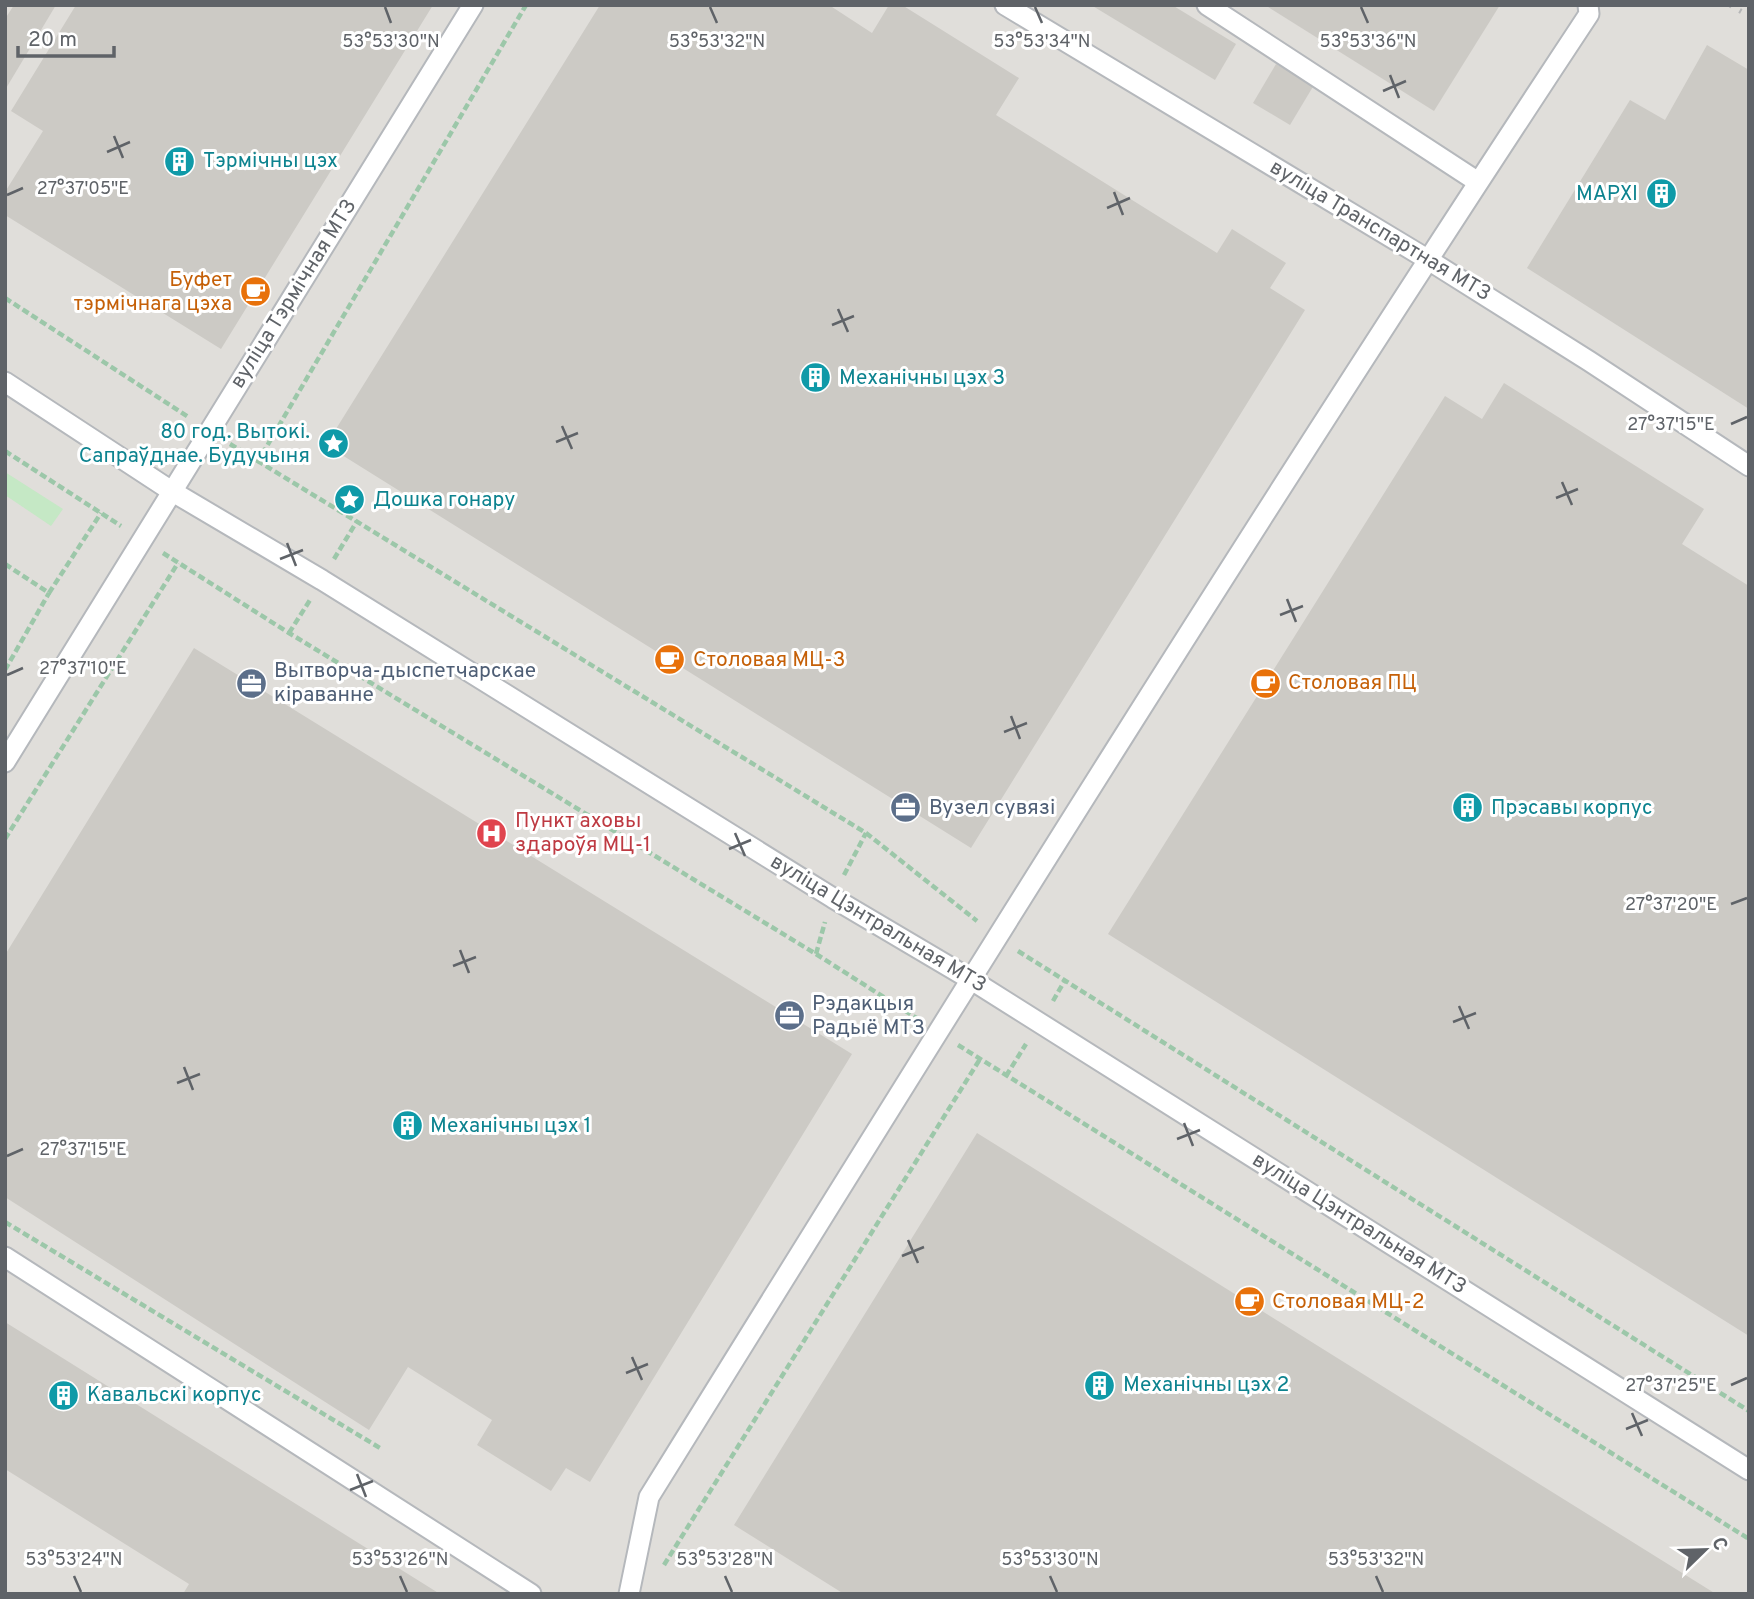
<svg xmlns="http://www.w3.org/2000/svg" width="1754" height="1599" font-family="Overpass,sans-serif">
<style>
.industrial{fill:#e0deda}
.green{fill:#c5e8c5}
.building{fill:#cccac5}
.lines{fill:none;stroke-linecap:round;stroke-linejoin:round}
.service-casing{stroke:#b5b8bc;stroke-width:23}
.path{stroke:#9cc7a9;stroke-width:4.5;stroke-dasharray:7 3.5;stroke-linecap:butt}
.service{stroke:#fff;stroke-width:19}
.rail{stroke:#b6b7b8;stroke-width:5;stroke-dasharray:2 9;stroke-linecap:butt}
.ticks{fill:none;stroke:#5f6368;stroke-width:2.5}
.labels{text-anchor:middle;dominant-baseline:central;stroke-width:6;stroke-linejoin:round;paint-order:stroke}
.culture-label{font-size:21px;fill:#0d838f;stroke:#fff;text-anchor:start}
.street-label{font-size:21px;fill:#5f6368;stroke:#fff}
.food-label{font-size:21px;fill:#c56008;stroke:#fff;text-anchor:start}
.service-label{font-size:21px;fill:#4e5e75;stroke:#fff;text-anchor:start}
.health-label{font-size:21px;fill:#be3a42;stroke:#fff;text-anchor:start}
.ticks-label{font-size:18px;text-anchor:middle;fill:#5f6368;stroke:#fff;stroke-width:6;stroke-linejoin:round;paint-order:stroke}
</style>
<rect width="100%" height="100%" fill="#f1efe8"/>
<rect class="industrial" x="5" y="5" width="1744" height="1589"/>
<polygon class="green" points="5,472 63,509 51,526 5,495"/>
<g class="building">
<polygon points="14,5 56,5 5,90 5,19"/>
<polygon points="76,5 433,5 221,349 5,215 5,192 43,131 11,111"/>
<polygon points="600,5 829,5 872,33 889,5 902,5 1019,78 996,115 1217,253 1232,229 1286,263 1270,288 1305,310 971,848 326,445"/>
<polygon points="1091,5 1172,5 1236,44 1215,80"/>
<polygon points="1265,5 1500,5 1434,111"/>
<polygon points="1707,45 1749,70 1749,409 1527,268 1630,100 1665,120"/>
<polygon points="1276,64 1314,85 1290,125 1253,103"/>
<polygon points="1504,383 1704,509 1682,544 1749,586 1749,1336 1108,934 1445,396 1482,419"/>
<polygon points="194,648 852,1054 590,1482 566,1468 551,1491 477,1445 492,1420 408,1367 369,1430 5,1197 5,955"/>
<polygon points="977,1133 1512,1467 1716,1594 844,1594 734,1525"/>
<polygon points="5,1322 440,1594 183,1594 189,1584 5,1469"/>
</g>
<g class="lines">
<defs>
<g id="service">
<polyline points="1005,5 1427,259 1589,361 1749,466"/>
<polyline points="1207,5 1478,182"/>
<polyline points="5,382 173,492 322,580 833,898 970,979 1749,1470"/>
<polyline points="5,762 473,5"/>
<polyline points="5,1257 531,1594"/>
<path d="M 629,1594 L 649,1497 C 957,1000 1266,503 1589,14 L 1588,5"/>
</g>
</defs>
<use href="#service" class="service-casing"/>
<g class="path">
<polyline points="5,298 190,418"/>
<polyline points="230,444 866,833 977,921"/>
<polyline points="5,451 121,526"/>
<polyline points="257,463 526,5"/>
<polyline points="163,553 289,633 816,954 825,922"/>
<polyline points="334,559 357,521"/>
<polyline points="5,564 49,593 101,513"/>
<polyline points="289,633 310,600"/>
<polyline points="5,670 49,593"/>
<polyline points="5,839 178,563"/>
<polyline points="844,875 866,833"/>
<polyline points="1018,951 1749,1411"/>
<polyline points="816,954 918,1019"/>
<polyline points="1053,1001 1065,980"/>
<polyline points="958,1045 1749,1539"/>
<polyline points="1006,1076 1026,1044"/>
<polyline points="5,1222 380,1448"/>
<polyline points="664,1565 980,1059"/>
</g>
<use href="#service" class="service"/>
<polyline class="rail" points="1730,5 1749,16"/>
</g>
<path class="ticks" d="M 385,7 L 391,23M 710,7 L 717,23M 1035,7 L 1042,23M 1361,7 L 1368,23M 1390,75 L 1399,98M 1383,91 L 1406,81M 114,136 L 123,158M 107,152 L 130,142M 1114,192 L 1123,215M 7,195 L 23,188M 1107,208 L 1130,198M 838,309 L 848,332M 832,325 L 854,316M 1731,424 L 1747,417M 562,426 L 572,449M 556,442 L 578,433M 1562,482 L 1572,505M 1556,498 L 1578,489M 287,543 L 296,566M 280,559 L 303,550M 1287,599 L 1296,622M 1280,615 L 1303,606M 7,675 L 23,668M 1011,716 L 1020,739M 1004,732 L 1027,723M 735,833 L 745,856M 729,849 L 751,840M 1731,904 L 1747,898M 460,950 L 469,973M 453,966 L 476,957M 1459,1006 L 1469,1029M 1453,1022 L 1476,1013M 184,1067 L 193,1090M 177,1083 L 200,1074M 1184,1123 L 1193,1146M 1177,1139 L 1200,1130M 7,1156 L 23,1149M 908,1240 L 918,1263M 902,1256 L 924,1247M 632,1357 L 642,1380M 626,1373 L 648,1364M 1731,1385 L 1747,1378M 1632,1413 L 1642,1436M 1626,1429 L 1648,1420M 357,1474 L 366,1497M 350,1490 L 373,1481M 74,1576 L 81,1592M 400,1576 L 407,1592M 725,1576 L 732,1592M 1050,1576 L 1057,1592M 1376,1576 L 1383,1592"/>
<defs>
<symbol id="building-disc" viewBox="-11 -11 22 22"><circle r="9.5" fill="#0f9aa8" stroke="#fff"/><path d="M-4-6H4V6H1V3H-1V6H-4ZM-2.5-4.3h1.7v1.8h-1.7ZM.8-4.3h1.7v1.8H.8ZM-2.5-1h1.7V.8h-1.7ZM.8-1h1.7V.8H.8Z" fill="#fff"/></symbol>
<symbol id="cafe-disc" viewBox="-11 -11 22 22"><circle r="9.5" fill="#e8710a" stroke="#fff"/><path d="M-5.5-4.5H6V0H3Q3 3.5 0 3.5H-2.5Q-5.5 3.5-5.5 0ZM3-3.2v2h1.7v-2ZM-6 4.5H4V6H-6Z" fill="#fff"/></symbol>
<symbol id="sight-disc" viewBox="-11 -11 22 22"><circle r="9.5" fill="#0f9aa8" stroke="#fff"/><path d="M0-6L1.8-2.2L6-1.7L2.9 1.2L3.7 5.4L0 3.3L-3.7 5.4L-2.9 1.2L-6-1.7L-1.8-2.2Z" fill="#fff"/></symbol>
<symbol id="office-disc" viewBox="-11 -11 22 22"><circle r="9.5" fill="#5c6f8a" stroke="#fff"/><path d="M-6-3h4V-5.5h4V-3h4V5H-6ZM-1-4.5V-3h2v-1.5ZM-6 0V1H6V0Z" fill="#fff"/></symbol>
<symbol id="hospital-disc" viewBox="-11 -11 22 22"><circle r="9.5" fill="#e0444e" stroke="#fff"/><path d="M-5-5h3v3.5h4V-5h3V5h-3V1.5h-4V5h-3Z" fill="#fff"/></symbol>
</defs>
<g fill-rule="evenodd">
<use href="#building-disc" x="162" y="144" width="35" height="35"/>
<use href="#building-disc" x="1644" y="176" width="35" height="35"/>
<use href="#cafe-disc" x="238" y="274" width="35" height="35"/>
<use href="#building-disc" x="798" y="360" width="35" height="35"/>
<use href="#sight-disc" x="316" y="426" width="35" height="35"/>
<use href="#sight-disc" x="332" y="482" width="35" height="35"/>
<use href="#cafe-disc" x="652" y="642" width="35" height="35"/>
<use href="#office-disc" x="234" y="666" width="35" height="35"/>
<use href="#cafe-disc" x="1248" y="666" width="35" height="35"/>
<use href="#office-disc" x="888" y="790" width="35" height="35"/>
<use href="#building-disc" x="1450" y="790" width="35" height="35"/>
<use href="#hospital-disc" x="474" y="816" width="35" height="35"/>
<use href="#office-disc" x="772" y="998" width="35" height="35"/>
<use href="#building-disc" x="390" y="1108" width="35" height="35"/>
<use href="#cafe-disc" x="1232" y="1284" width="35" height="35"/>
<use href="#building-disc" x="1082" y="1368" width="35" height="35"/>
<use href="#building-disc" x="46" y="1378" width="35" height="35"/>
</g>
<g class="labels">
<g class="culture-label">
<text x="203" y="161">Тэрмічны цэх</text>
<text x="1638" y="194" text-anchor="end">МАРХІ</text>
<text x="839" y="378">Механічны цэх 3</text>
<text x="310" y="432" text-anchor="end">80 год. Вытокі.<tspan x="310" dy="24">Сапраўднае. Будучыня</tspan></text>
<text x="373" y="500">Дошка гонару</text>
<text x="1491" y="808">Прэсавы корпус</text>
<text x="430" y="1126">Механічны цэх 1</text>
<text x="1123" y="1385">Механічны цэх 2</text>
<text x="87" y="1395">Кавальскі корпус</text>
</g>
<g class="street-label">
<text transform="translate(1380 231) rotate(31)">вуліца Транспартная МТЗ</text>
<text transform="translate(294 294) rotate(-58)">вуліца Тэрмічная МТЗ</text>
<text transform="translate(878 924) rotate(31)">вуліца Цэнтральная МТЗ</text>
<text transform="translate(1359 1224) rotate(32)">вуліца Цэнтральная МТЗ</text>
</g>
<g class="food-label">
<text x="232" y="280" text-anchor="end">Буфет<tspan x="232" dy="24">тэрмічнага цэха</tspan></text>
<text x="693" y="660">Столовая МЦ-3</text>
<text x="1288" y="683">Столовая ПЦ</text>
<text x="1272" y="1302">Столовая МЦ-2</text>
</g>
<g class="service-label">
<text x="274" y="671">Вытворча-дыспетчарскае<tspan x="274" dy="24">кіраванне</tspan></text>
<text x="929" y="808">Вузел сувязі</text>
<text x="812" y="1004">Рэдакцыя<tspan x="812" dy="24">Радыё МТЗ</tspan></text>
</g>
<g class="health-label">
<text x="515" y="821">Пункт аховы<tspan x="515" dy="24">здароўя МЦ-1</tspan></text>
</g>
</g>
<g class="ticks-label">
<text x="391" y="47">53°53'30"N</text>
<text x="717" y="47">53°53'32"N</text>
<text x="1042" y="47">53°53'34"N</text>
<text x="1368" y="47">53°53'36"N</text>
<text x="83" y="194">27°37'05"E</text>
<text x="1671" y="430">27°37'15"E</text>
<text x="83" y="674">27°37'10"E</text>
<text x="1671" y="910">27°37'20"E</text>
<text x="83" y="1155">27°37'15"E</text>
<text x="1671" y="1391">27°37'25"E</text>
<text x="74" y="1565">53°53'24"N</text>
<text x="400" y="1565">53°53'26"N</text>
<text x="725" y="1565">53°53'28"N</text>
<text x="1050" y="1565">53°53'30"N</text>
<text x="1376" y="1565">53°53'32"N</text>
</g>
<rect width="1754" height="1599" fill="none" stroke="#5f6368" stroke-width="14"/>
<g transform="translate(1705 1550) rotate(67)" stroke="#ffffff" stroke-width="5" paint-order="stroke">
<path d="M0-5L12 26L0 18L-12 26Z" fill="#5f6368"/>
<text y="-10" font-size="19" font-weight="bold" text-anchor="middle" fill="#5f6368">С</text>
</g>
<path d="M18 46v10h96v-10" fill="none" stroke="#5f6368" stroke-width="3.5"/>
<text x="28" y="46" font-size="21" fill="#5f6368" stroke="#ffffff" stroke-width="5" paint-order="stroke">20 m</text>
</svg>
